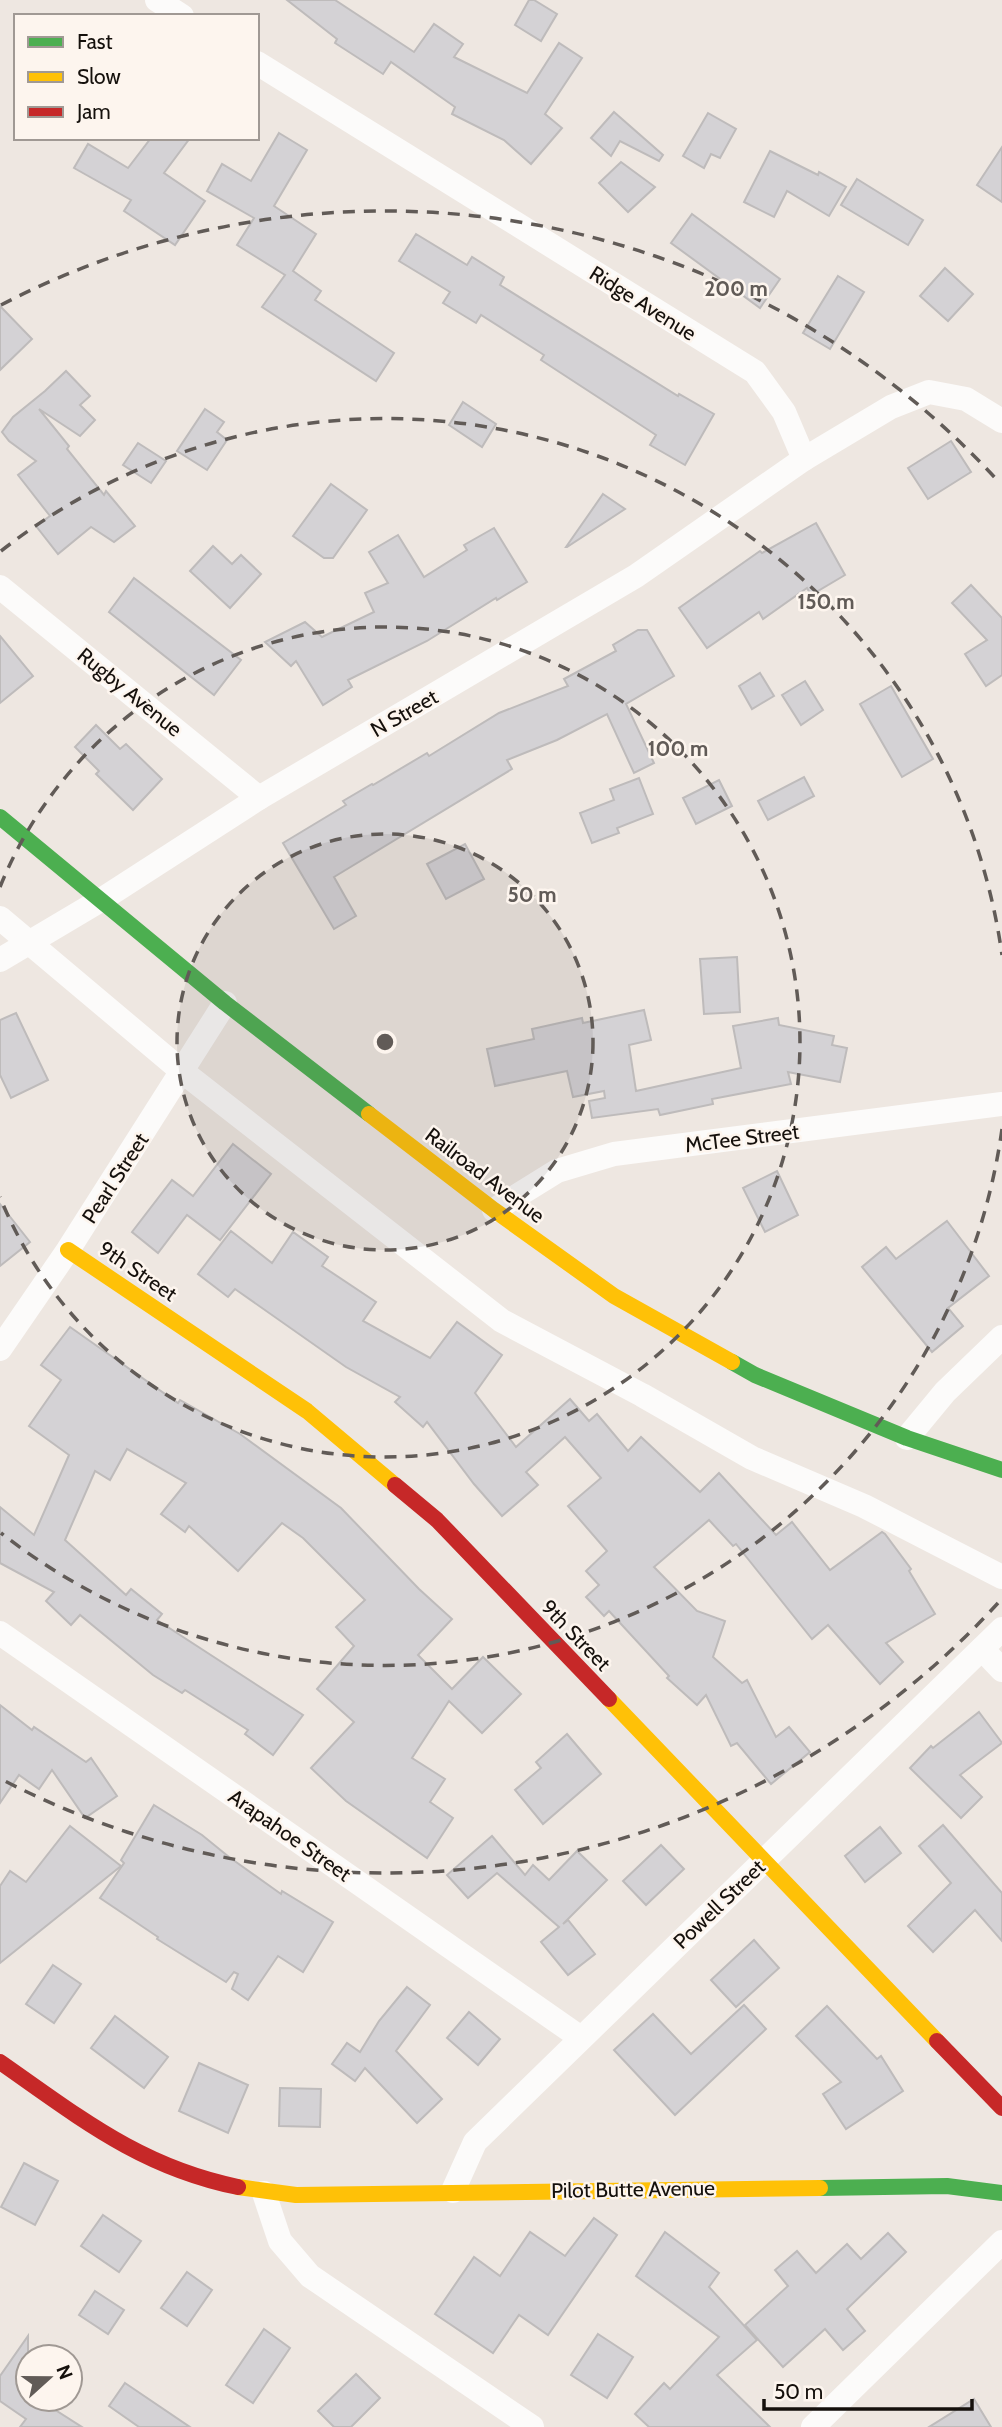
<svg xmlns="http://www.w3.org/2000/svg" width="1002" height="2427" font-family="Cabin,sans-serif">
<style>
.building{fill:#d4d2d5;stroke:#bebbbb;stroke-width:2}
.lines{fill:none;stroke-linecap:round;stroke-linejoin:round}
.street{stroke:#fcfbfa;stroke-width:24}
.fast{stroke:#4caf50;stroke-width:16}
.slow{stroke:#ffc107;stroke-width:16}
.jam{stroke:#c62828;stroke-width:16}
.ring{fill:none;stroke:#615b57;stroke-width:3.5;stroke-dasharray:12 9}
.labels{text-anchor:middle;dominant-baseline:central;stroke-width:5;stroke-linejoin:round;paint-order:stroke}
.street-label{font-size:21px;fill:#15100c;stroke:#fdf5ee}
.centre{fill:#615b57;stroke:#fdf5ee;stroke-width:3.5}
.ring-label{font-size:21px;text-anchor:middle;font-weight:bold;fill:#615b57;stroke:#fdf5ee;stroke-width:5;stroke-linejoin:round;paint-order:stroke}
</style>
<rect width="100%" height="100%" fill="#eee7e1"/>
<g class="building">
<polygon points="287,0 335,0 414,52 434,24 463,44 454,57 527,93 559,43 582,58 545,114 562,128 531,164 504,140 452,114 455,107 391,62 383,74 335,43 337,39"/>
<polygon points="529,0 534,0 557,14 541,41 515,25"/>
<polygon points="614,112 663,155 659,161 620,141 611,156 591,138"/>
<polygon points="708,113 736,129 720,158 711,154 704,168 683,156"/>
<polygon points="279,133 307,150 274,206 316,234 293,271 321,291 315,300 394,353 376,381 262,307 285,275 237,245 254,218 207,191 222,164 251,181"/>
<polygon points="151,138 190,138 164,173 205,201 175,245 124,211 131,200 74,168 88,144 128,168"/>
<polygon points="1002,147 1002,202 977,185"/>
<polygon points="770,151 818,175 819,172 846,187 829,216 787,191 774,217 744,202"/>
<polygon points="621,162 655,187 628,212 599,183"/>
<polygon points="857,179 923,220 908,245 841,205"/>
<polygon points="692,214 780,279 760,308 671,243"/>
<polygon points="416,234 467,265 472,257 504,277 500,285 678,396 679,394 714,414 685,465 650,445 656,435 541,360 544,355 481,315 476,323 443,303 450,292 399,261"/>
<polygon points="945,268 973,294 948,321 920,296"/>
<polygon points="838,276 864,292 830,349 803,333"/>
<polygon points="0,306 32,339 0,370"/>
<polygon points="66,371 90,396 80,405 95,420 80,436 39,409 69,446 67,449 104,495 106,491 135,526 114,542 91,527 58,554 36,526 50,516 18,475 36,461 9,441 2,432 13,417 45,391"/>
<polygon points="463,402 496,424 482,447 449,425"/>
<polygon points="205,409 224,422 217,432 227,440 207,470 177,451"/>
<polygon points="951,441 971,472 928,499 908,468"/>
<polygon points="138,443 166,461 151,483 123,465"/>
<polygon points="331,484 367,510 333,558 324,558 293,536"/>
<polygon points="603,494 625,509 567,547 566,547"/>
<polygon points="816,523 845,575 811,595 807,588 763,619 759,612 707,648 679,608 760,551 762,553"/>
<polygon points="494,528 527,582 497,600 496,598 427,641 348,680 352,687 323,705 296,661 291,666 265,642 305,622 322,637 374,612 365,593 388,583 369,552 398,535 424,577 467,550 464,545"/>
<polygon points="213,546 232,564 241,555 261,574 230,608 190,571"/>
<polygon points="134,578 241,660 214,695 109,612"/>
<polygon points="971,585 1002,618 1002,675 986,686 965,654 987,640 952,603"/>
<polygon points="638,630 647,630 674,676 626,704 654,763 634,773 607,714 557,740 507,760 512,769 334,877 356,916 334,929 283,843 346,805 343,801 372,784 373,785 427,753 429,756 499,713 568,686 564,679 616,651 613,645"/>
<polygon points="0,636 33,676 0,703"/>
<polygon points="760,673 774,696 752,709 739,686"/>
<polygon points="805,681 823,710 801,725 782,695"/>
<polygon points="891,686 933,759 902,777 860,704"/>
<polygon points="96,725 120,749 126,744 162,779 133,810 96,774 99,771 75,747"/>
<polygon points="804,777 814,796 768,820 758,801"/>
<polygon points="639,778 653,814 617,828 619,833 592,843 580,813 614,800 610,789"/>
<polygon points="719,780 732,806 696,824 683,798"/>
<polygon points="465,844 484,879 446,899 427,864"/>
<polygon points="737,957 740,1012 704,1014 700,959"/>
<polygon points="644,1010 651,1040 629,1045 636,1091 741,1068 733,1026 778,1018 779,1025 834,1036 832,1045 847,1048 840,1082 788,1072 791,1084 712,1099 713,1104 660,1115 658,1109 592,1118 589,1101 605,1098 604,1091 573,1097 567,1071 495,1086 487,1049 534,1039 532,1029 582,1018 583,1023"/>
<polygon points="16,1013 48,1080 11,1098 0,1075 0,1020"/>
<polygon points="233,1144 271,1174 220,1240 187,1215 158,1253 132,1232 172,1180 193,1196"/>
<polygon points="777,1171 798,1215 765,1232 743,1188"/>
<polygon points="0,1204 30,1242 0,1266"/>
<polygon points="947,1221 989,1276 948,1308 963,1326 932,1352 862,1267 886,1247 896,1259"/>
<polygon points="231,1231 272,1263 293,1232 328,1257 322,1266 376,1302 363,1321 430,1358 457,1322 502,1355 475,1393 516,1447 570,1399 589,1421 597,1414 628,1451 641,1437 700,1492 719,1473 776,1535 792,1522 830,1570 882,1532 885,1534 911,1569 909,1571 935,1614 886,1643 903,1662 880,1684 828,1625 812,1639 736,1544 733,1546 709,1520 654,1567 697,1611 725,1621 713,1657 742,1683 747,1680 776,1737 789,1727 810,1752 771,1784 737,1743 731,1746 706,1695 697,1705 667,1678 669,1676 609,1611 604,1616 586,1597 599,1585 586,1571 607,1551 568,1506 601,1478 565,1437 526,1472 538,1485 502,1516 474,1484 427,1422 423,1427 395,1402 400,1397 346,1367 235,1289 228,1297 198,1274"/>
<polygon points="70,1327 178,1403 180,1400 240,1434 341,1508 419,1589 452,1619 418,1655 452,1689 483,1657 521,1694 482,1733 449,1701 412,1758 445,1779 430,1802 453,1818 427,1858 346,1801 311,1768 354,1722 317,1689 354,1646 336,1627 365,1600 303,1538 282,1523 238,1571 189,1526 185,1532 161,1514 186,1483 127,1449 110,1480 95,1471 65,1540 126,1595 131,1589 162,1614 157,1620 303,1715 273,1755 245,1734 248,1730 185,1690 182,1693 153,1675 80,1615 71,1625 46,1601 54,1592 0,1563 0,1507 34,1535 69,1455 29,1426 61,1380 41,1365"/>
<polygon points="0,1705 32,1730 34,1727 86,1762 91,1758 117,1796 85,1818 52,1770 39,1789 19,1775 0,1803"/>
<polygon points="979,1712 1002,1743 960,1775 982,1797 961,1818 910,1768 931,1746 933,1748"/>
<polygon points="567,1734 601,1774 543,1824 515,1790 541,1768 536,1762"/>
<polygon points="154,1805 202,1835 229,1857 281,1894 282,1891 333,1922 303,1972 278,1956 248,2000 232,1989 238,1974 234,1972 226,1982 157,1939 158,1937 100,1898 124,1863 121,1860"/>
<polygon points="943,1825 1002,1893 1002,1941 975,1910 933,1952 908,1926 951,1883 919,1846"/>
<polygon points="70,1826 121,1866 0,1963 0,1886 10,1871 26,1882"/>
<polygon points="880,1827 901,1853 865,1882 845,1856"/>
<polygon points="492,1836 525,1875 533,1865 549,1880 577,1851 607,1880 563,1924 568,1920 595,1954 568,1975 541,1942 559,1927 497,1873 468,1898 447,1875"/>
<polygon points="661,1845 684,1869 646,1905 623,1881"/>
<polygon points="754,1940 779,1968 736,2007 711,1980"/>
<polygon points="53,1965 81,1984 54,2023 26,2004"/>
<polygon points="407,1987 430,2005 396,2051 442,2099 417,2123 365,2068 355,2081 332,2064 347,2043 360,2052 379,2021"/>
<polygon points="744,2005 766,2029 675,2115 614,2050 653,2014 691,2054"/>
<polygon points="827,2006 877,2059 881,2056 903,2091 846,2129 823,2094 841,2082 796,2036"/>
<polygon points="469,2012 500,2039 478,2065 447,2038"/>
<polygon points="115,2016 168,2057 144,2088 91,2048"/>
<polygon points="199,2063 248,2085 228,2133 179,2111"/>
<polygon points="280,2088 321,2089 320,2127 279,2126"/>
<polygon points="24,2163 58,2181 35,2225 1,2207"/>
<polygon points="103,2215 141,2241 119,2272 81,2246"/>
<polygon points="594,2218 617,2235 548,2335 519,2315 493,2353 435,2314 474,2257 500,2276 530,2232 565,2256"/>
<polygon points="665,2232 719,2273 709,2287 757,2340 717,2375 770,2427 649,2427 635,2414 664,2383 670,2389 719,2337 636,2276"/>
<polygon points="888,2233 906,2252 847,2309 865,2331 843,2350 825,2329 783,2367 745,2325 788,2286 775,2270 797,2251 816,2273 847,2244 861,2259"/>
<polygon points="187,2272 212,2290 187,2326 161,2308"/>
<polygon points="95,2291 124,2310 108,2334 79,2315"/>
<polygon points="264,2329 290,2348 253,2403 226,2385"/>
<polygon points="598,2334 633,2357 607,2398 571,2375"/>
<polygon points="28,2336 28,2399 38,2399 82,2427 20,2427 26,2419 0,2401 0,2376"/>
<polygon points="356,2374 380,2398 351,2427 334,2427 318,2411"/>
<polygon points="125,2383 190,2427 139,2427 109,2406"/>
<polygon points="974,2399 991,2427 929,2427"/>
</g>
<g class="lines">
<g class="street">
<polyline points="157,0 182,16"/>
<polyline points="257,63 755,372 784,412 804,459"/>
<polyline points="0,587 259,798"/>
<polyline points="0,918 183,1072 502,1321 642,1395 752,1458 864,1506 1002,1577"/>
<polyline points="0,960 101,900 259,798 636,576 804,459 891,407 929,392 966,399 1002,421"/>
<polyline points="494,1210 557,1171 614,1154 1002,1104"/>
<polyline points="0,1349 68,1250 225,1003"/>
<polyline points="907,1438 945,1392 1002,1337"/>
<polyline points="0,1633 581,2038"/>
<polyline points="982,1649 1002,1670"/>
<polyline points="453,2191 475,2142 1002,1629"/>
<polyline points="264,2193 280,2241 310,2276 532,2427"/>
<polyline points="813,2427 1002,2242"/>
</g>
<g class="fast">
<polyline points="0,817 225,1003 369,1114"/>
<polyline points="732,1362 755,1375 907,1438 1002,1470"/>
<polyline points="820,2188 947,2186 1002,2193"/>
</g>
<g class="slow">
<polyline points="369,1114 494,1210 614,1296 732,1362"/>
<polyline points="68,1250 307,1411 395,1485"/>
<polyline points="609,1699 937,2041"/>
<polyline points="238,2187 296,2195 820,2188"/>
</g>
<g class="jam">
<polyline points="395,1485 437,1520 609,1699"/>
<polyline points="937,2041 1002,2108"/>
<path d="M 0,2062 C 79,2117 140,2167 238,2187"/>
</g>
</g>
<circle cx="385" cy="1042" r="208" fill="#615b57" fill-opacity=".12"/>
<g class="ring">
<circle cx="385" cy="1042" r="208"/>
<path d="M0 887A415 415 0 1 1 0 1197"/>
<path d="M1002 1129A623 623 0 0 1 1 1533M1 551A623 623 0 0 1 1002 955"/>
<path d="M998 1603A831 831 0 0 1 1 1779M1 305A831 831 0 0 1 998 481"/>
</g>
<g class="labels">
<g class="street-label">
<text transform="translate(643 303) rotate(32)">Ridge Avenue</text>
<text transform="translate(130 692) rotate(39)">Rugby Avenue</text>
<text transform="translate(404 713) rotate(-30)">N Street</text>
<text transform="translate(742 1138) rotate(-7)">McTee Street</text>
<text transform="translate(485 1175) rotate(37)">Railroad Avenue</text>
<text transform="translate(115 1178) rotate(-57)">Pearl Street</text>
<text transform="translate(138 1271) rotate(34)">9th Street</text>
<text transform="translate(576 1635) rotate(46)">9th Street</text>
<text transform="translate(290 1835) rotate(35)">Arapahoe Street</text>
<text transform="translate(719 1904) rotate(-44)">Powell Street</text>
<text transform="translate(633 2189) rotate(-1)">Pilot Butte Avenue</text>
</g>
</g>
<circle cx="385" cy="1042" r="10" class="centre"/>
<g class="ring-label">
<text x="736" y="296">200 m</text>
<text x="826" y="609">150 m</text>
<text x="678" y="756">100 m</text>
<text x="532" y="902">50 m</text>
</g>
<rect x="14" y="14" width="245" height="126" fill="#fdf5ee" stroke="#a09994" stroke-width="2"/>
<rect x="28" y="37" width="35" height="10" fill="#4caf50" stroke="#a09994" stroke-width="2"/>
<text x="77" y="49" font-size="21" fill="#15100c">Fast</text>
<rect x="28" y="72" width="35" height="10" fill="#ffc107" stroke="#a09994" stroke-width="2"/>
<text x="77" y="84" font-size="21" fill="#15100c">Slow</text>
<rect x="28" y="107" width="35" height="10" fill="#c62828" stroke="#a09994" stroke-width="2"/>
<text x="77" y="119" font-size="21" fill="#15100c">Jam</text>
<g transform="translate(49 2378) rotate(69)"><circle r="33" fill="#fdf5ee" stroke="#a09994" stroke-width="2"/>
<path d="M0-5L12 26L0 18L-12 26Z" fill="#615b57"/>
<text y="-10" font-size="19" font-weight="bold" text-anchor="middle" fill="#15100c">N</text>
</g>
<path d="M764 2399v10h208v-10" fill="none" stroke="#15100c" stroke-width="3.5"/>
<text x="774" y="2399" font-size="21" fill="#15100c" stroke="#fdf5ee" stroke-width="5" paint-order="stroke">50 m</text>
</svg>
